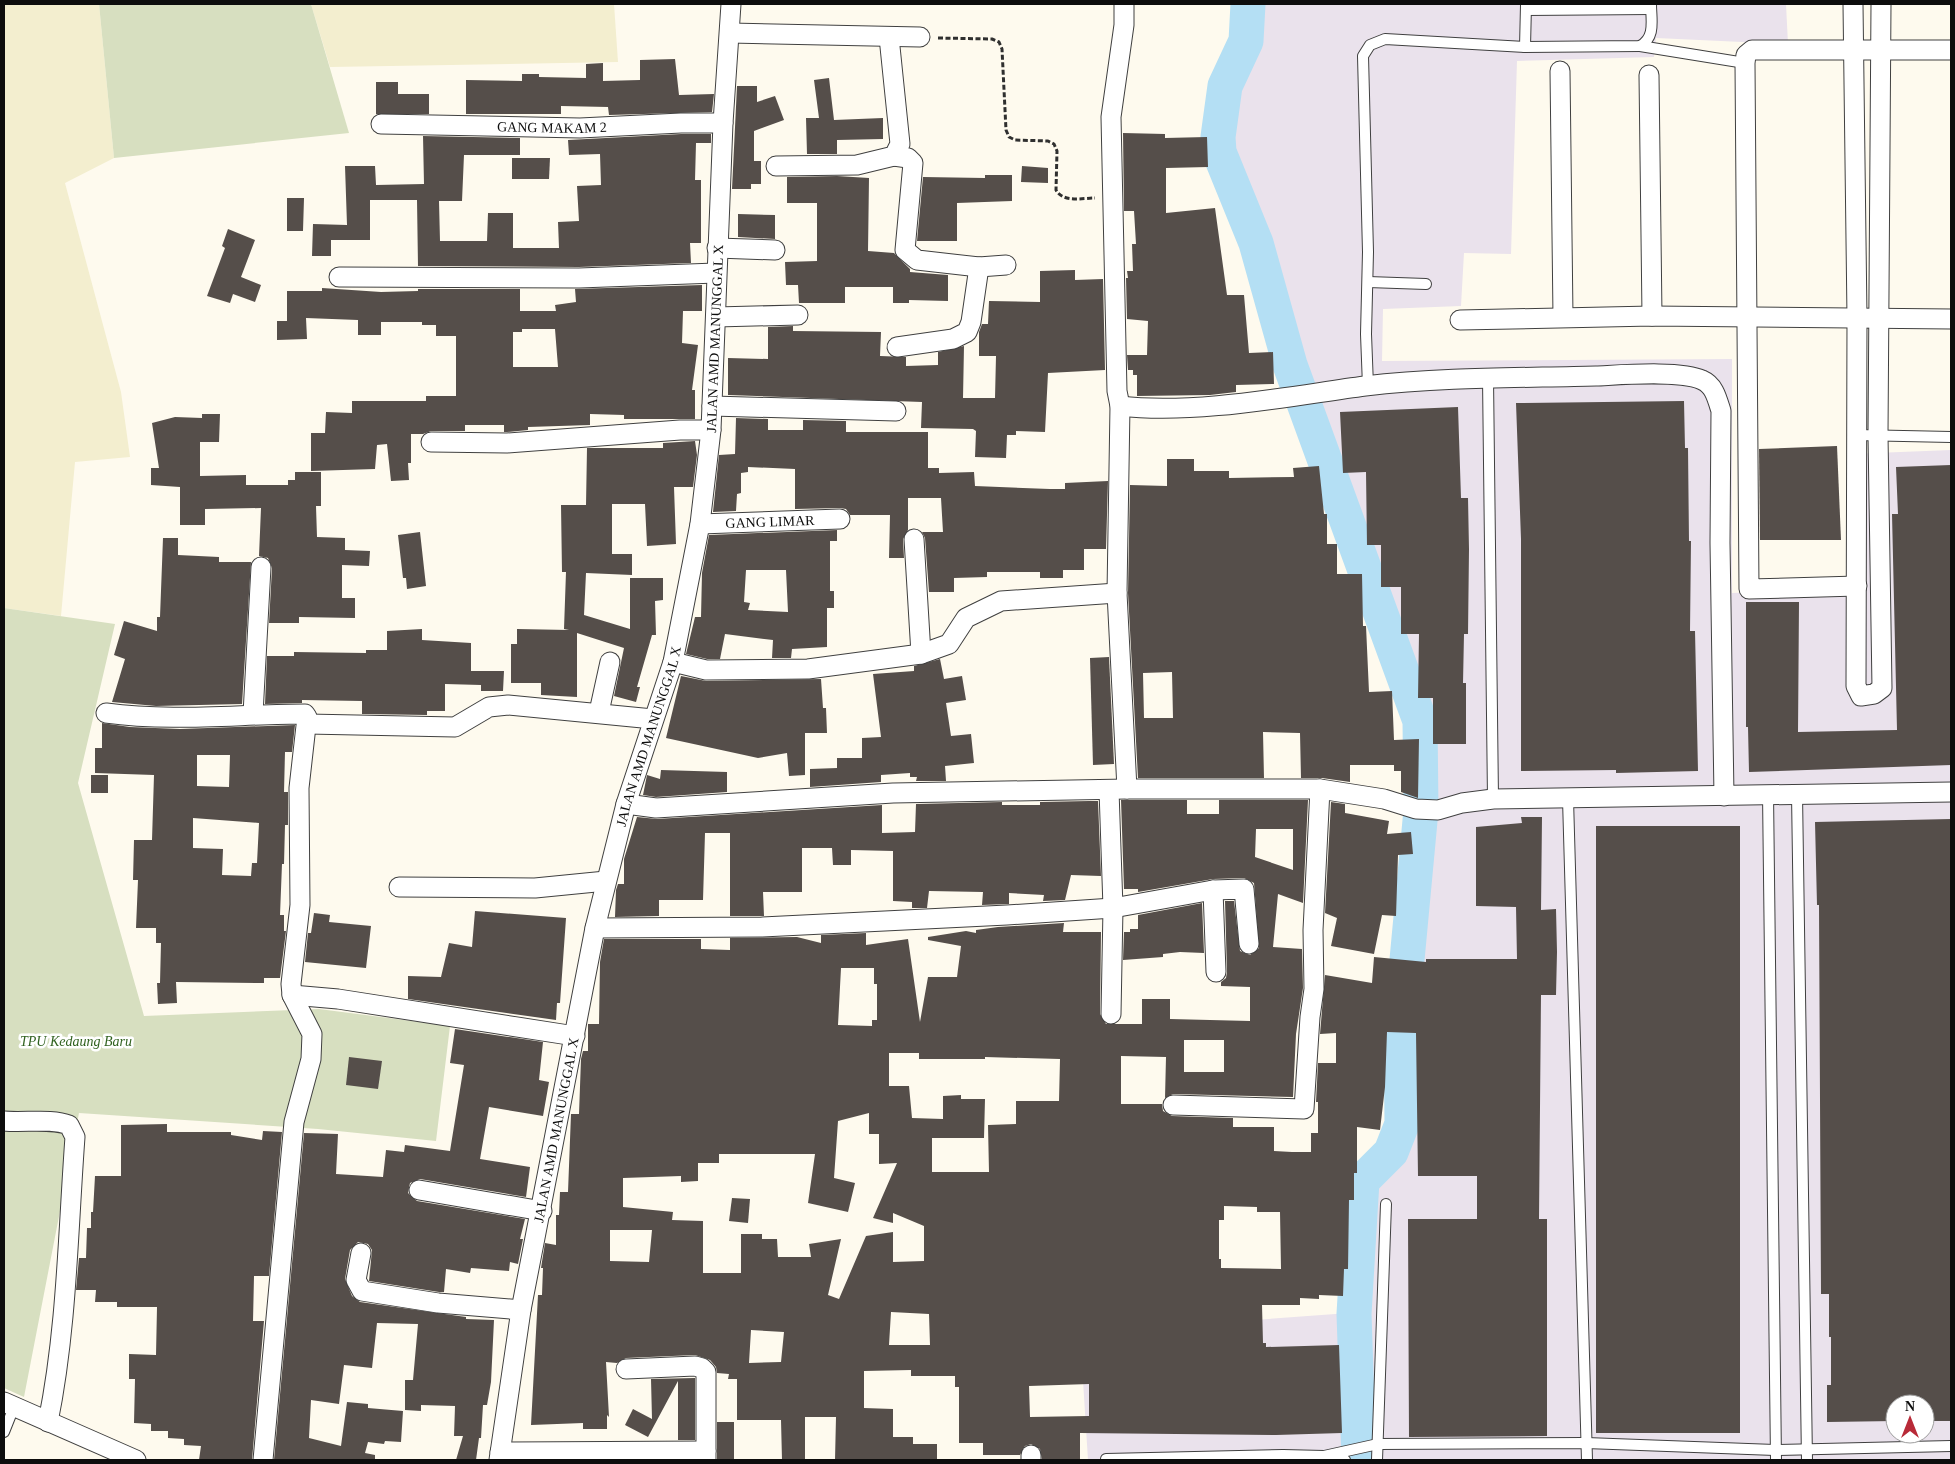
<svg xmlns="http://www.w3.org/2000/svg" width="1955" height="1464" font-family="Georgia,serif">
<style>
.industrial{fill:#eae2ec;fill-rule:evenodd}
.farmland{fill:#f3eecf}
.cemetery{fill:#d7dfc0}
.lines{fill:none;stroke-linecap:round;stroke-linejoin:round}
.river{stroke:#b4dff4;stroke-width:35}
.building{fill:#554e4a;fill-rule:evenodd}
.lane-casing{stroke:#404040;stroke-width:12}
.street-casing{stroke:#404040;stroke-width:21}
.path{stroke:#2f2f2f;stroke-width:3;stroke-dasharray:5 2.5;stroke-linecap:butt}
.lane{stroke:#fff;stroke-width:10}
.street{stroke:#fff;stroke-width:19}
.labels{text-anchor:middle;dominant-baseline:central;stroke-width:5;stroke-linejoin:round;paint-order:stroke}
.street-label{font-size:14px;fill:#0d0d0d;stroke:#fff}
.park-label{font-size:14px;font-style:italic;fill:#316220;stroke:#fff}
</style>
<rect width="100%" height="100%" fill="#fefaee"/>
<path class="industrial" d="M 1258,4 L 1786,4 L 1788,44 L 1656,38 L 1654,57 L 1517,61 L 1511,254 L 1464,253 L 1461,306 L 1383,309 L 1382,361 L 1732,359 L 1732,593 L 1850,589 L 1850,454 L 1951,450 L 1951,1460 L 1088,1460 L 1080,1333 L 1349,1313 L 1356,1180 L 1405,1137 L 1423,839 L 1423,724 L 1279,362 L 1221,140 L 1256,34 ZM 1895,1404 L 1925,1404 L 1925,1434 L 1895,1434 Z"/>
<g class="farmland">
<polygon points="4,4 99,4 114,158 65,183 121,392 130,457 75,462 61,616 4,608"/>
<polygon points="311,4 614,4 618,62 330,67"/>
</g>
<g class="cemetery">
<polygon points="99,4 311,4 349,133 114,158"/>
<polygon points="4,608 115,624 78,783 144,1016 319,1009 450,1026 436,1141 318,1129 79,1113 24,1397 4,1388"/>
</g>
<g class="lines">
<polyline class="river" points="1248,4 1246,41 1225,86 1218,137 1219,152 1256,243 1290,365 1420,721 1421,810 1401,1024 1402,1124 1391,1152 1362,1181 1354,1314 1359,1460"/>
</g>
<g class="building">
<polygon points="675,59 679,95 714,94 712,112 609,115 608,107 561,106 561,114 466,114 466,80 522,81 522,74 539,74 539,77 586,78 586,64 603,63 603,81 640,80 640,60"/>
<polygon points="829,78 834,120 883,118 883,139 837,140 837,154 807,154 806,118 819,118 814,80"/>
<polygon points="376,82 398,82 398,94 429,94 429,114 376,114"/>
<polygon points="737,86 757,86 757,102 775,96 784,120 754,131 754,161 761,161 761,184 751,184 751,189 732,189"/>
<polygon points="1123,133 1165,134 1165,138 1207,137 1208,167 1166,168 1166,213 1215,208 1227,295 1244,295 1249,353 1273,352 1274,384 1236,385 1236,392 1210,395 1137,396 1137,375 1133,375 1133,370 1128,370 1127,355 1147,355 1148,321 1127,319 1126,278 1128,278 1127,271 1133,271 1132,244 1136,244 1134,211 1124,211"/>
<polygon points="681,134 711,134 711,143 696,143 695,180 701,180 701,243 690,243 691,263 579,267 418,266 417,200 370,200 370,240 331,240 331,256 312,256 313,224 347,225 345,166 375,166 376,185 424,184 423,136 520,138 520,155 464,155 462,201 439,201 440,241 487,241 488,213 513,213 513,248 559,248 558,222 579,221 577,186 601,185 600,154 569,155 568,140"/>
<polygon points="512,158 550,158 549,179 512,179"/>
<polygon points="1022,166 1048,168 1048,183 1021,182"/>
<polygon points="985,175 1012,175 1012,201 957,203 957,241 917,241 923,177 985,178"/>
<polygon points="837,176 869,178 868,251 894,253 910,269 910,272 948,275 948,301 909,300 909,303 893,303 893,287 845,287 845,303 799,303 798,285 786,285 785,262 817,261 817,203 787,203 787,177"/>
<polygon points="287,198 304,198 303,231 287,231"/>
<polygon points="738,214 775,215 775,239 738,237"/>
<polygon points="228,229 255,240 241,277 261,285 255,302 233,294 230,303 207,296 225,248 222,246"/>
<polygon points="1075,270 1075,280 1103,279 1105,370 1048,373 1045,432 1016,431 1016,435 1007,435 1006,458 975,457 976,431 973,429 921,428 922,402 728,395 728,358 768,359 768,327 793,326 793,331 881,332 880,356 906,357 906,366 938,365 938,352 964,346 963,398 995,398 996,356 979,356 979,332 982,324 988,324 989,301 1040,302 1040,271"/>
<path d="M 702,285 L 702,311 L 683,311 L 682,343 L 698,345 L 692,390 L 695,390 L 695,419 L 624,419 L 624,415 L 590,414 L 590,425 L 528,427 L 528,430 L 507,432 L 504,432 L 504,425 L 465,425 L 465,431 L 431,431 L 423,434 L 411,434 L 411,463 L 408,463 L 409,480 L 391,481 L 387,444 L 377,445 L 375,469 L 311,471 L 311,433 L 325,433 L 326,412 L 352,413 L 352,401 L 426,401 L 426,396 L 456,396 L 456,336 L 436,336 L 436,325 L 422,325 L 422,322 L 381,322 L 381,335 L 358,335 L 358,320 L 306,318 L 307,339 L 277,340 L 277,321 L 287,321 L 287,291 L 322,291 L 322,288 L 381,292 L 418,291 L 418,289 L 520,289 L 520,311 L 556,311 L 555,305 L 576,302 L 575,289 ZM 522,329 L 555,329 L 558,367 L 513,367 L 513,332 L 522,332 Z"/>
<polygon points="1684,401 1685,448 1688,448 1689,541 1691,541 1690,631 1695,631 1698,771 1616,773 1616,770 1521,771 1521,539 1516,403"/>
<polygon points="1458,407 1461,498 1468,498 1469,549 1468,634 1464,634 1463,683 1466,683 1466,744 1433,744 1433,698 1418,698 1419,634 1401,634 1401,587 1381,587 1381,545 1367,545 1366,472 1343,473 1340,412"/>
<polygon points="202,414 220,414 219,442 200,442 200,476 246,475 246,485 288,485 288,480 295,480 295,472 321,472 321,506 316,506 317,537 345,538 345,550 370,551 369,566 342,565 342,598 355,598 355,618 299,617 299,623 269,623 272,568 268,558 259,556 261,508 205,509 205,525 180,525 180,487 151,485 151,468 159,468 152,423 175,417 202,418"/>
<polygon points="736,418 768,419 768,430 803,430 803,420 846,421 846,432 928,432 928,468 939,468 939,473 974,472 975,486 1050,489 1065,489 1065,483 1108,481 1106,549 1084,549 1084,570 1063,570 1063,578 1040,578 1040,572 987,572 987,577 954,578 954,592 929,592 925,538 922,532 943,532 941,498 908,498 908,530 903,539 904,558 889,558 890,515 850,515 846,509 840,508 795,509 795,469 748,467 748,472 741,473 741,493 737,494 736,511 713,512 719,455 735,454"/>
<polygon points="695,441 697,455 693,487 674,487 676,544 647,546 645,504 612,504 612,554 632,554 632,575 586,573 584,615 630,629 630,578 663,578 663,600 655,601 656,635 652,635 637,687 640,687 636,702 614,696 624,648 577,633 577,697 541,695 541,683 511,683 511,644 517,644 517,629 569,630 564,629 566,572 562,572 561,505 586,505 587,448 663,448 663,443"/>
<polygon points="1837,446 1841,540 1760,540 1759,449"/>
<path d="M 1167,459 L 1194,459 L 1194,471 L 1229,471 L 1229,478 L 1294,477 L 1293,468 L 1319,466 L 1324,514 L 1327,514 L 1327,544 L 1337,544 L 1337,574 L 1362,574 L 1363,626 L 1366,626 L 1369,692 L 1392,691 L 1394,740 L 1419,739 L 1418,798 L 1401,792 L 1401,771 L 1394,771 L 1394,765 L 1350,765 L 1350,782 L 1322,778 L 1301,778 L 1300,733 L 1263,732 L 1264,778 L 1138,778 L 1128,593 L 1130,485 L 1167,486 ZM 1172,672 L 1173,718 L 1144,718 L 1143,673 Z"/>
<polygon points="1951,465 1951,765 1749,772 1748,727 1746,727 1746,602 1799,602 1798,732 1897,730 1892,514 1898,514 1896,467"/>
<path d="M 837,530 L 837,541 L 830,541 L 830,591 L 834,591 L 834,608 L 827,608 L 827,647 L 792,649 L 791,658 L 772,658 L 773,640 L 725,634 L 720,659 L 707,659 L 686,654 L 695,617 L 701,617 L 702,573 L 709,535 ZM 746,570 L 786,570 L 788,612 L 748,610 L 750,603 L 744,602 Z"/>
<polygon points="420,532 426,586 407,589 406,578 403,578 398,535"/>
<polygon points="163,538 178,538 178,555 219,557 219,562 251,562 242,704 156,706 112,702 125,659 114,655 124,621 157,631 157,617 160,617"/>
<polygon points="422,629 422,640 471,643 471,671 504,671 503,691 481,691 481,685 445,684 445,711 427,711 427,715 362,714 362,701 302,700 302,703 265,704 267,656 294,656 294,652 366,653 366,650 387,650 387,631"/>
<polygon points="1109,657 1114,764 1093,765 1090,658"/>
<polygon points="940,659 944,679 962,676 966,700 946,703 951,736 971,734 974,763 945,766 946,781 916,781 917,777 910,777 910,773 881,775 881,782 810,787 810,769 837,768 837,758 862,758 862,738 881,737 873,674 914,671 914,666"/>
<polygon points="681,676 706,681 821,679 823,708 826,708 827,733 805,733 805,775 789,776 787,753 758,758 666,738"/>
<path d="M 102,723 L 130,727 L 180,729 L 295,725 L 292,752 L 285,752 L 284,792 L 288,792 L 288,825 L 285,825 L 284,864 L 282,864 L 280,915 L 284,915 L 284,931 L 286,931 L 280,978 L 264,978 L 264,983 L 176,982 L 177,1003 L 158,1004 L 157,983 L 160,983 L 161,943 L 156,943 L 156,928 L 136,928 L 138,880 L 133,880 L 134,840 L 152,840 L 154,775 L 95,773 L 95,748 L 102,748 ZM 197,755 L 230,755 L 229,787 L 197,786 ZM 193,818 L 259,823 L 257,863 L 252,863 L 251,876 L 222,875 L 223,849 L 193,848 Z"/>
<polygon points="661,770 727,772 727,792 656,797 643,795 647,775 660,779"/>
<rect x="91" y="775" width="17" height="18"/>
<path d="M 1121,800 L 1187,800 L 1187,814 L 1219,814 L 1219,800 L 1308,800 L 1303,903 L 1278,894 L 1273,947 L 1302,949 L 1303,988 L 1296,1034 L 1293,1097 L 1173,1094 L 1165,1098 L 1166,1057 L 1121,1056 L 1121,1104 L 1162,1104 L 1163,1111 L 1172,1116 L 1233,1118 L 1233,1127 L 1274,1127 L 1274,1151 L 1292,1152 L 1311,1152 L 1311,1133 L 1318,1133 L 1318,1102 L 1316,1102 L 1318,1063 L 1336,1063 L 1336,1033 L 1320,1034 L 1325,975 L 1372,983 L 1374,957 L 1426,962 L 1426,959 L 1517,959 L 1516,907 L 1476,906 L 1476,827 L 1522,823 L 1521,817 L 1542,817 L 1541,910 L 1556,909 L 1557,952 L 1556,995 L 1541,995 L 1539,1219 L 1547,1219 L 1547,1436 L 1409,1437 L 1408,1219 L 1477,1219 L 1477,1176 L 1418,1176 L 1416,1033 L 1387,1032 L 1385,1087 L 1380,1130 L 1357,1127 L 1357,1173 L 1354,1173 L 1354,1200 L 1349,1200 L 1348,1269 L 1344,1269 L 1343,1296 L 1319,1295 L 1319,1299 L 1300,1298 L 1300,1305 L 1262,1305 L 1263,1343 L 1266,1343 L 1266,1347 L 1339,1345 L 1342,1433 L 1276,1435 L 1080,1433 L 1080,1460 L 1042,1460 L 1040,1449 L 1031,1444 L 1025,1446 L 1020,1455 L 983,1455 L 983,1443 L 959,1443 L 959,1387 L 955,1387 L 955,1376 L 911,1376 L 911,1370 L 864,1371 L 864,1408 L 893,1409 L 893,1437 L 913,1437 L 913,1444 L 937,1444 L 937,1460 L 835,1460 L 836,1417 L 805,1417 L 805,1460 L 782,1460 L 781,1420 L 737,1420 L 737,1379 L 728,1379 L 729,1374 L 717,1373 L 716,1367 L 710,1360 L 695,1355 L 626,1358 L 617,1363 L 606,1362 L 609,1417 L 607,1415 L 607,1429 L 583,1429 L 583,1423 L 531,1425 L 538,1295 L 542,1295 L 543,1268 L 541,1268 L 545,1243 L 556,1245 L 556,1215 L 559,1215 L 560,1192 L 568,1192 L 571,1114 L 579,1114 L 581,1059 L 583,1051 L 588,1051 L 588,1024 L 599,1024 L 600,962 L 604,939 L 701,939 L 701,949 L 730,950 L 730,938 L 797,937 L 821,943 L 821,935 L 866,933 L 866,945 L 908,939 L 920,1022 L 928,977 L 957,977 L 961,946 L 928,940 L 928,937 L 966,931 L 976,933 L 976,930 L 998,927 L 1064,923 L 1063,932 L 1101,932 L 1100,1014 L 1106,1024 L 1142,1024 L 1142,999 L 1170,999 L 1170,1019 L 1250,1021 L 1250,987 L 1221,986 L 1221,982 L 1226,978 L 1227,972 L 1225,901 L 1234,901 L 1240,951 L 1250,955 L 1259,948 L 1254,883 L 1244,878 L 1213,879 L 1138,892 L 1138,889 L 1124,889 ZM 1256,829 L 1293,829 L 1293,870 L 1255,857 ZM 841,968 L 874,968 L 874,984 L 877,984 L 877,1020 L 872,1020 L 872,1026 L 838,1025 ZM 1184,1040 L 1224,1040 L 1224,1072 L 1184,1072 ZM 889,1053 L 919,1053 L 919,1059 L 985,1059 L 985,1057 L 1060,1059 L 1059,1101 L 1016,1101 L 1016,1124 L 988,1125 L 989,1172 L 932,1172 L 932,1138 L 984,1138 L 985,1099 L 961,1099 L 961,1095 L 943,1096 L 943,1119 L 912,1118 L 909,1086 L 889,1086 ZM 869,1113 L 869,1134 L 879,1134 L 879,1164 L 897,1163 L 873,1218 L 893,1223 L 893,1213 L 924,1226 L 924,1261 L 893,1262 L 893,1232 L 866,1236 L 839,1299 L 828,1295 L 841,1239 L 809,1244 L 811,1257 L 778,1257 L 777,1239 L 762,1239 L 762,1234 L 741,1234 L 741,1273 L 703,1273 L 703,1221 L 672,1220 L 673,1212 L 623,1207 L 623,1178 L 681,1176 L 681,1182 L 698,1181 L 698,1163 L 719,1163 L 719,1154 L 815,1154 L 808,1203 L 848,1212 L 855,1183 L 834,1178 L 838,1121 ZM 1224,1206 L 1257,1207 L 1257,1212 L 1280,1212 L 1281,1269 L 1221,1268 L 1221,1259 L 1219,1259 L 1219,1220 L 1224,1220 ZM 610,1230 L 652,1230 L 649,1262 L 610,1261 ZM 891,1312 L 929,1314 L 930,1345 L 889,1345 ZM 751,1330 L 784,1332 L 781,1362 L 749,1363 ZM 1089,1384 L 1089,1416 L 1030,1417 L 1029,1386 Z"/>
<polygon points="1089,801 1098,801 1101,876 1071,875 1065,900 1043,901 1044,895 1009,893 1009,904 982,905 983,892 929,891 927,908 912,908 912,902 893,901 893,851 851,850 851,865 833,865 832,848 802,848 802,892 763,892 764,916 730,916 730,833 705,833 703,900 659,900 659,916 615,917 616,890 618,884 624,884 624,859 637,817 657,819 882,805 882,833 915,832 916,804 1002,802 1002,805 1040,805 1040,802"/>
<polygon points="1331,802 1345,804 1345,813 1389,821 1387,834 1411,832 1413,854 1398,855 1396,916 1382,915 1374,954 1331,946 1337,918 1325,913"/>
<polygon points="1951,819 1951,1421 1925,1421 1925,1404 1895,1404 1895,1421 1827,1422 1827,1385 1831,1385 1831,1337 1829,1337 1829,1294 1821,1294 1819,905 1817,905 1815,822"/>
<rect x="1596" y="826" width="144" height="607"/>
<polygon points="1202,903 1204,953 1180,952 1163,954 1163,957 1123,960 1124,932 1130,932 1130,929 1138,929 1138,915"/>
<polygon points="475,911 566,918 560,1003 557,1003 556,1020 408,999 408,976 441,977 449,943 472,947"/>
<polygon points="314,913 330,915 329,922 371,926 366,968 305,962 308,933 311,933"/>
<polygon points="455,1029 543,1042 539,1080 549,1082 543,1116 489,1107 480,1159 530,1167 526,1197 420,1179 410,1183 408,1193 417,1201 525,1219 520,1239 523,1239 518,1264 510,1262 509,1271 471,1268 470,1273 446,1269 444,1292 439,1292 369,1281 372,1250 368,1244 358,1242 350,1250 345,1279 352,1296 360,1302 466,1317 466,1319 494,1320 491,1382 487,1405 483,1405 481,1438 479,1438 476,1460 456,1460 463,1436 454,1436 455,1406 421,1405 421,1411 405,1410 405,1380 413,1380 418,1324 377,1323 372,1368 344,1365 339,1404 311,1400 309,1438 341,1446 347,1402 368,1404 368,1408 403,1411 401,1442 385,1441 384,1444 368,1442 365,1453 375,1455 375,1460 274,1460 304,1133 338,1134 336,1174 383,1177 386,1150 404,1152 405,1145 450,1151 464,1065 450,1063"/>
<polygon points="349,1057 382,1061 378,1089 346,1085"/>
<polygon points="167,1124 167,1132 231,1132 231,1135 262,1140 263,1131 282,1132 269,1276 254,1276 253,1321 264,1321 252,1460 199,1460 201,1446 184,1445 184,1439 168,1438 168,1431 151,1431 151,1424 134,1423 135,1379 129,1379 129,1354 156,1355 157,1307 117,1307 117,1302 95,1302 96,1290 76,1290 79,1258 86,1258 87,1228 91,1228 91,1212 93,1212 95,1176 121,1176 121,1125"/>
<polygon points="732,1198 750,1199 748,1223 729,1221"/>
<polygon points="695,1378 695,1440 678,1440 678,1381 648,1437 625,1425 633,1409 652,1419 651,1379"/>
<rect x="717" y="1422" width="17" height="38"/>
</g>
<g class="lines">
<defs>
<g id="lane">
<polyline points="1526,10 1651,9"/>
<polyline points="1640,46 1745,63"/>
<polyline points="1525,47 1526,5"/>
<polyline points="1368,282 1426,284"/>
<polyline points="1488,378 1493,799"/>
<path d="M 1368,386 L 1366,334 L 1368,252 L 1363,56 L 1370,45 L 1385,39 L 1525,47 L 1640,46 C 1656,37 1651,20 1651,4"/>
<polyline points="1856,435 1951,437"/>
<polyline points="1768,793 1776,1460"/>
<polyline points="1797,794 1807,1460"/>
<polyline points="1568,799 1587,1460"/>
<polyline points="4,1432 14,1407"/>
<polyline points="1324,1456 1378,1444 1586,1443 1775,1450 1951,1446"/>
<polyline points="1106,1459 1283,1455 1324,1456 1345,1460"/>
<polyline points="1377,1460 1386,1204"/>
</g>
<g id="street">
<polyline points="1124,4 1124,25 1111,117 1117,391 1120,406 1117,593 1127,789"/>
<polyline points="1853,4 1857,318 1856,686 1861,696 1874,694 1882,688 1878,435 1881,4"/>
<polyline points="730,33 920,37"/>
<polyline points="1560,71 1563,317"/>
<polyline points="1649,75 1652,316"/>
<path id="s1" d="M 381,124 L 580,128 L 681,123 L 723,123"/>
<polyline points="894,156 908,158 913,163 905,250 917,260 979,267 1006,265"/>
<polyline points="776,166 857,165 894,156 900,144 889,37"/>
<polyline points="717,248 775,250"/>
<polyline points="339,277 579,278 716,273"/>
<polyline points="716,317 798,315"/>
<polyline points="1460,320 1652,316 1951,319"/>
<polyline points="897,347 953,339 967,332 971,322 979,267"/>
<polyline points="712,406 896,411"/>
<path d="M 1120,406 C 1195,415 1290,396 1365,386 C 1441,377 1519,378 1596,376 C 1620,375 1681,370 1702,380 C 1714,385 1717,398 1721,411 L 1720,543 L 1724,796"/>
<polyline points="431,442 507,443 680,430 711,430"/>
<path id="s2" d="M 700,524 L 840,519"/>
<polyline points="914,539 921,654"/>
<polyline points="1857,586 1749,589 1745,63 1746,55 1752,50 1951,50"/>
<polyline points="673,662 706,670 808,669 921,654 949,644 966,618 1001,601 1117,593"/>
<polyline points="599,712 610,662"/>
<path d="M 106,713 C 171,722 239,714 305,714 L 307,717 L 299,788 L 300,905 L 291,984 L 292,995 L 312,1034 L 311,1059 L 294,1122 L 263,1460"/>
<polyline points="253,714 261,567"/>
<polyline points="307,724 455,727 489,707 508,705 653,719"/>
<polyline points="1109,790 1113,908 1111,1014"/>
<polyline points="626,804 656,808 893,793 1127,789 1320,789 1384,799 1416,809 1438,810 1462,803 1493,799 1951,792"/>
<polyline points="399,887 535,888 606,881"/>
<polyline points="1213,890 1216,972"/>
<polyline points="595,928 762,927 1007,915 1113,908 1213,890 1244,889 1249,944"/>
<polyline points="292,995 338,999 575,1036"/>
<polyline points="1173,1105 1304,1109 1310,1017 1314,989 1313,930 1320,789"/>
<path d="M 4,1121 C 25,1123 51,1118 69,1125 L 75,1137 C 68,1231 67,1329 48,1422"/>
<polyline points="419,1190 542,1211"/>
<polyline points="361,1253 356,1280 362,1291 438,1303 521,1310"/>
<polyline points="626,1369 695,1366 702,1368 706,1372 706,1451"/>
<polyline points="4,1402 136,1460"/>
<polyline points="500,1452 706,1451 706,1460"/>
<path id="s3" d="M 499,1460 L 521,1310 L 595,928 L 626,804 L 673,662 L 700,524 L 711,430 L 723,123 L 731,4"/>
<polyline points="1031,1460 1031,1455"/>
</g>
</defs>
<use href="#lane" class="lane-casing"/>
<use href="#street" class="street-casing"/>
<path class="path" d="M 938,38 L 992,39 L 999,42 L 1002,49 L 1006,130 L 1009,137 L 1015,140 L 1048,141 L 1054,144 L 1057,151 L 1056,190 C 1063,203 1083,198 1095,198"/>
<use href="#lane" class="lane"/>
<use href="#street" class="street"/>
</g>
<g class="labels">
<g class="street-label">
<text stroke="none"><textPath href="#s1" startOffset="171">GANG MAKAM 2</textPath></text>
<text stroke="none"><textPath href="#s3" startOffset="1145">JALAN AMD MANUNGGAL X</textPath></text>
<text stroke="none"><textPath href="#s2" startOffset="70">GANG LIMAR</textPath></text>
<text stroke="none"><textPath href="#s3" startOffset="740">JALAN AMD MANUNGGAL X</textPath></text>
<text stroke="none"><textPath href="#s3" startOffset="335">JALAN AMD MANUNGGAL X</textPath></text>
</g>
<g class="park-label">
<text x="76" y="1041">TPU Kedaung Baru</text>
</g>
</g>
<rect width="1955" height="1464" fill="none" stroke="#0d0d0d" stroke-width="10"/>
<g transform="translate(1910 1419)"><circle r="24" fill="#ffffff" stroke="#9e9e9e"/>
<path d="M0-4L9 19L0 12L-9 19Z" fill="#b82a38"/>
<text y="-8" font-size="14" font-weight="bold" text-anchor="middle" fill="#0d0d0d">N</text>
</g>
</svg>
